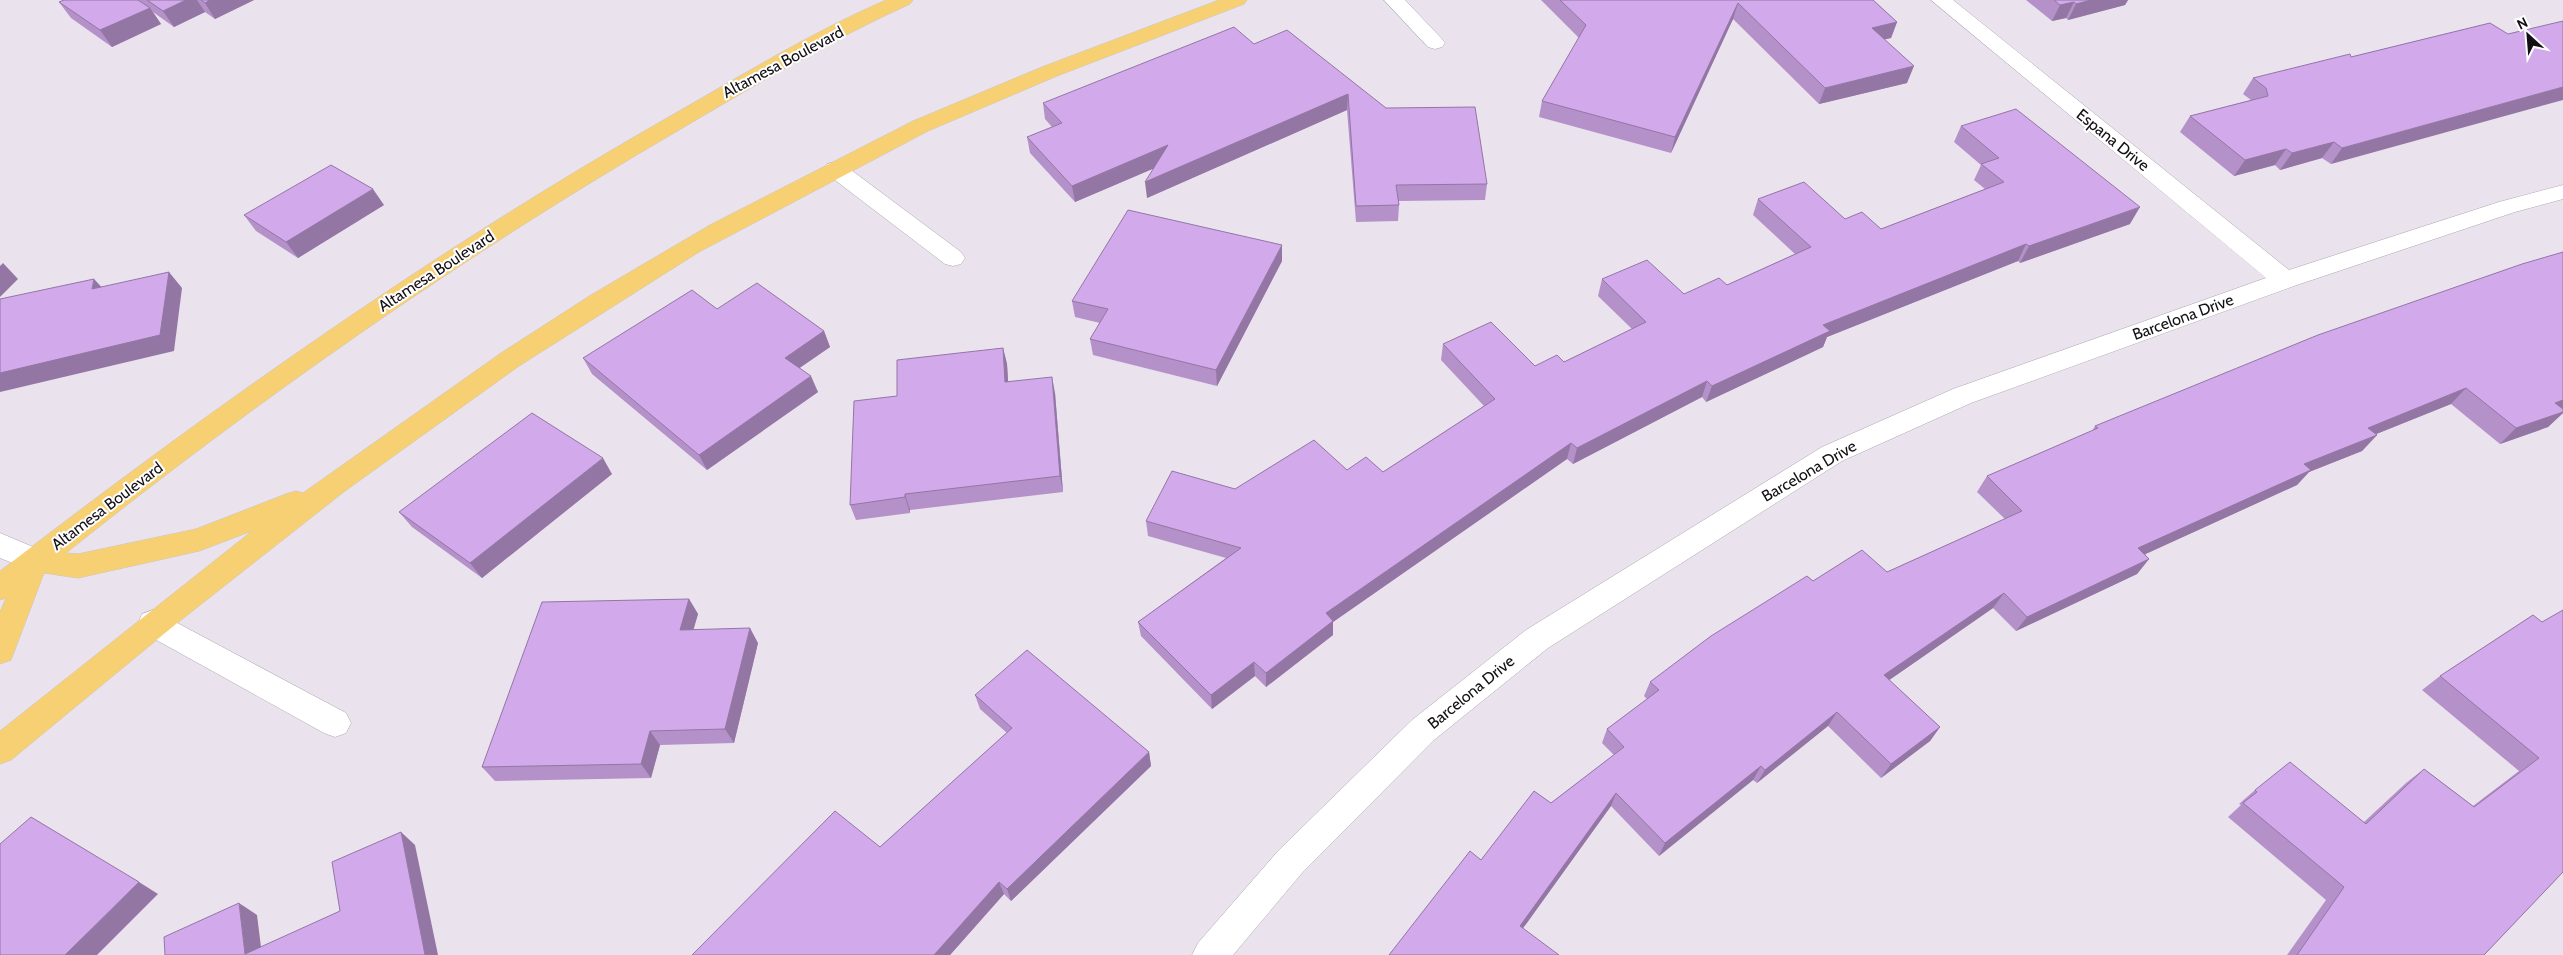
<svg xmlns="http://www.w3.org/2000/svg" width="2563" height="955" font-family="Cabin,sans-serif">
<style>
.lines{fill:none;stroke-linecap:round;stroke-linejoin:round}
.minor-casing{stroke:#aca6b0;stroke-width:1}
.major-casing{stroke:#c6c6c7;stroke-width:1}
.minor{fill:#fff;fill-rule:evenodd}
.major{fill:#f8d074;fill-rule:evenodd}
.wall{fill:#b591ca}
.shaded-wall{fill:#9376a4}
.building{fill:#d2a9eb;stroke:#9376a4}
.labels{text-anchor:middle;dominant-baseline:central;stroke-width:4;stroke-linejoin:round;paint-order:stroke}
.street-label{font-size:16px;fill:#131014;stroke:#fff}
</style>
<rect width="100%" height="100%" fill="#eae3ee"/>
<g class="lines">
<defs>
<g id="minor">
<polygon points="1384,0 1405,0 1442,39 1445,43 1442,47 1435,49 1428,47"/>
<polygon points="1931,0 1953,0 2289,270 2499,202 2563,185 2563,199 2515,212 2294,286 1971,403 1842,461 1548,648 1434,740 1302,873 1233,955 1192,955 1198,943 1278,851 1412,720 1526,630 1822,447 1953,389 2266,278"/>
<polygon points="835,162 843,164 961,252 965,258 961,264 953,266 945,264 827,174 824,169 827,164"/>
<polygon points="0,533 45,552 49,560 45,568 35,572 0,558"/>
<polygon points="153,610 346,713 351,723 346,733 335,737 324,733 142,632 138,623 142,614"/>
</g>
<path id="major" d="M 886,0 L 913,0 L 910,4 C 830,40 754,86 679,130 C 464,255 260,398 66,553 L 78,554 L 196,529 L 286,494 L 296,491 L 303,493 L 501,353 L 591,295 L 710,225 L 913,121 L 1042,67 L 1219,0 L 1247,0 L 1244,4 L 1057,76 L 928,131 L 699,252 L 519,366 L 345,491 L 176,624 L 11,760 L 0,764 L 0,731 L 252,531 L 199,551 L 78,578 L 44,573 L 11,660 L 0,664 L 0,612 L 6,598 L 0,600 L 0,571 C 213,407 432,252 667,118 C 739,77 810,33 886,0 Z"/>
</defs>
<use href="#minor" class="minor-casing"/>
<use href="#major" class="major-casing"/>
<use href="#minor" class="minor"/>
<use href="#major" class="major"/>
</g>
<g class="wall">
<polygon points="64,0 254,0 215,19 205,12 174,27 153,12 161,24 112,47 71,18 59,2"/>
<polygon points="1541,0 1873,0 1897,22 1891,38 1884,39 1907,83 1819,104 1733,19 1671,153 1539,117 1542,101 1579,38"/>
<polygon points="2026,0 2128,0 2125,5 2068,20 2066,18 2052,21"/>
<polygon points="2490,23 2331,164 2322,158 2280,170 2275,165 2234,176 2180,132 2190,116 2251,100 2243,94 2253,78 2351,57"/>
<polygon points="1254,44 1386,108 1487,184 1485,200 1398,201 1399,205 1398,221 1356,222 1347,110 1147,198 1154,168 1075,202 1030,153 1027,137 1052,127 1045,119 1043,103"/>
<polygon points="1961,126 2130,224 2020,263 2018,261 1827,337 1823,347 1706,402 1702,397 1573,464 1567,459 1333,622 1333,635 1266,687 1255,676 1212,709 1141,636 1138,622 1226,558 1148,536 1146,521 1235,489 1347,470 1383,472 1484,406 1441,360 1443,344 1535,366 1564,362 1632,329 1598,296 1602,279 1684,294 1727,285 1795,254 1753,215 1758,199 1845,219 1881,229 1985,189 1974,180 1981,165 1954,142"/>
<polygon points="384,205 298,258 256,231 244,215"/>
<polygon points="2563,252 2563,413 2548,427 2500,444 2451,404 2376,434 2377,435 2362,451 2309,472 2297,485 2145,554 2149,559 2137,574 2016,631 1993,608 1889,680 1940,727 1930,741 1881,778 1828,726 1757,783 1753,780 1659,856 1611,806 1523,928 1389,955 1481,860 1551,803 1614,755 1602,743 1607,729 1647,699 1644,696 1650,682 1813,581 1887,572 2005,519 1977,492 1987,476 2092,431 2095,426"/>
<polygon points="1282,261 1217,386 1093,355 1090,339 1100,323 1075,317 1072,301"/>
<polygon points="717,309 824,331 830,347 799,368 818,392 707,470 592,374 583,358"/>
<polygon points="1003,348 1007,364 1008,381 1055,393 1063,492 910,510 910,513 856,520 850,505 897,396"/>
<polygon points="612,474 482,578 412,527 399,512"/>
<polygon points="689,599 698,614 693,630 758,643 734,743 660,745 651,778 495,781 482,767"/>
<polygon points="2533,615 2563,872 2484,955 2287,955 2326,900 2228,817 2241,805 2239,804 2255,790 2364,822 2406,783 2424,769 2473,806 2519,771 2422,690 2440,676"/>
<polygon points="975,695 1149,752 1151,766 1011,901 1004,894 950,955 692,955 880,847 1007,733 980,709"/>
</g>
<g class="shaded-wall">
<polygon points="186,0 197,0 205,12 174,27 163,11"/>
<polygon points="210,0 254,0 215,19 205,3"/>
<polygon points="2091,0 2128,0 2125,5 2068,20 2076,4"/>
<polygon points="2074,2 2066,18 2052,21 2060,5"/>
<polygon points="1738,3 1733,19 1671,153 1675,137"/>
<polygon points="150,8 161,24 112,47 100,30"/>
<polygon points="1897,22 1891,38 1866,44 1872,28"/>
<polygon points="1914,66 1907,83 1819,104 1825,88"/>
<polygon points="2563,87 2563,100 2331,164 2342,148"/>
<polygon points="1348,94 1347,110 1147,198 1145,182"/>
<polygon points="2334,142 2322,158 2280,170 2292,153"/>
<polygon points="1168,145 1169,162 1075,202 1072,186"/>
<polygon points="2286,149 2275,165 2234,176 2245,160"/>
<polygon points="373,189 384,205 298,258 286,242"/>
<polygon points="2140,207 2130,224 2020,263 2029,246"/>
<polygon points="2026,244 2018,261 1827,337 1823,347 1706,402 1712,386 1823,325"/>
<polygon points="1282,245 1282,261 1217,386 1216,370"/>
<polygon points="3,263 18,279 0,297 0,266"/>
<polygon points="169,272 182,288 174,351 0,392 0,373"/>
<polygon points="94,279 109,295 92,289"/>
<polygon points="824,331 830,347 791,374 785,358"/>
<polygon points="1003,348 1007,364 1009,397 1005,382"/>
<polygon points="811,376 818,392 707,470 699,455"/>
<polygon points="1052,377 1055,393 1063,492 1060,476"/>
<polygon points="1707,381 1702,397 1573,464 1577,448"/>
<polygon points="2466,388 2451,404 2354,443 2368,428"/>
<polygon points="2563,400 2563,409 2555,403"/>
<polygon points="2563,412 2563,413 2548,427 2500,444 2516,428"/>
<polygon points="2377,435 2362,451 2309,472 2297,485 2126,563 2138,548 2304,464"/>
<polygon points="1571,443 1567,459 1333,622 1333,635 1266,687 1266,673 1326,613"/>
<polygon points="603,458 612,474 482,578 470,563"/>
<polygon points="905,494 910,510 910,513 905,497"/>
<polygon points="2149,559 2137,574 2016,631 2027,617"/>
<polygon points="2004,593 1993,608 1875,690 1884,675"/>
<polygon points="689,599 698,614 689,645 680,630"/>
<polygon points="750,628 758,643 734,743 725,729"/>
<polygon points="1254,662 1255,676 1212,709 1211,695"/>
<polygon points="1837,712 1828,726 1757,783 1765,770"/>
<polygon points="1940,727 1930,741 1881,778 1891,764"/>
<polygon points="650,731 660,745 651,778 641,764"/>
<polygon points="1149,752 1151,766 1011,901 1007,889"/>
<polygon points="1761,766 1753,780 1659,856 1665,843"/>
<polygon points="1616,793 1611,806 1516,938 1520,926"/>
<polygon points="401,832 415,845 438,955 425,955"/>
<polygon points="139,882 158,894 97,955 65,955"/>
<polygon points="999,882 1004,894 950,955 934,955"/>
<polygon points="239,903 257,915 262,955 245,954"/>
</g>
<g class="building">
<polygon points="64,0 138,0 150,8 100,30 59,2"/>
<polygon points="147,0 186,0 163,11"/>
<polygon points="201,0 210,0 205,3"/>
<polygon points="1560,0 1873,0 1897,22 1872,28 1914,66 1825,88 1738,3 1675,137 1542,101 1586,25"/>
<polygon points="2054,0 2091,0 2076,4 2074,2 2060,5"/>
<polygon points="2563,21 2563,87 2342,148 2334,142 2292,153 2286,149 2245,160 2190,116 2268,96 2266,88 2253,78 2350,54 2351,57 2490,23 2508,34"/>
<polygon points="1234,27 1254,44 1287,30 1386,108 1475,107 1487,184 1396,185 1399,205 1356,206 1348,94 1145,182 1168,145 1072,186 1027,137 1062,123 1043,103"/>
<polygon points="2016,109 2140,207 2029,246 2026,244 1823,325 1830,331 1712,386 1707,381 1577,448 1571,443 1326,613 1333,621 1266,673 1254,662 1211,695 1138,622 1241,548 1146,521 1172,471 1235,489 1314,440 1347,470 1366,457 1383,472 1495,399 1443,344 1491,322 1535,366 1557,355 1564,362 1646,322 1602,279 1647,260 1684,294 1719,278 1727,285 1811,247 1758,199 1804,182 1845,219 1862,212 1881,229 2004,182 1981,164 1999,158 1961,126"/>
<polygon points="331,165 373,189 286,242 244,215"/>
<polygon points="1128,210 1282,245 1216,370 1090,339 1108,309 1072,301"/>
<polygon points="2563,252 2563,400 2555,403 2563,409 2563,412 2516,428 2466,388 2368,428 2377,435 2304,464 2311,470 2138,548 2149,559 2027,617 2004,593 1884,675 1940,727 1891,764 1837,712 1765,770 1761,766 1665,843 1616,793 1520,926 1559,955 1389,955 1470,851 1481,860 1534,791 1551,803 1624,747 1607,729 1659,690 1650,682 1711,636 1807,576 1813,581 1862,550 1887,572 2022,511 1987,476 2098,428 2095,426 2318,335 2522,264"/>
<polygon points="169,272 160,335 0,373 0,299 94,279 92,289"/>
<polygon points="757,283 824,331 785,358 811,376 699,455 583,358 692,290 717,309"/>
<polygon points="1003,348 1005,382 1052,377 1060,476 905,494 905,497 850,505 854,401 897,396 897,360"/>
<polygon points="532,413 603,458 470,563 399,512"/>
<polygon points="689,599 680,630 750,628 725,729 650,731 641,764 482,767 542,602"/>
<polygon points="2563,610 2563,872 2484,955 2297,955 2344,887 2243,803 2257,792 2255,790 2290,762 2366,824 2424,769 2474,807 2539,758 2440,676 2533,615 2542,622"/>
<polygon points="1027,650 1149,752 1007,889 999,882 934,955 692,955 835,811 880,847 1012,728 975,695"/>
<polygon points="31,817 139,882 65,955 0,955 0,844"/>
<polygon points="401,832 425,955 165,955 164,937 239,903 245,954 340,911 332,862"/>
</g>
<g class="labels">
<g class="street-label">
<text transform="translate(783 62) rotate(-28)">Altamesa Boulevard</text>
<text transform="translate(2113 140) rotate(39)">Espana Drive</text>
<text transform="translate(436 271) rotate(-33)">Altamesa Boulevard</text>
<text transform="translate(2183 317) rotate(-20)">Barcelona Drive</text>
<text transform="translate(1809 471) rotate(-30)">Barcelona Drive</text>
<text transform="translate(107 506) rotate(-37)">Altamesa Boulevard</text>
<text transform="translate(1471 692) rotate(-39)">Barcelona Drive</text>
</g>
</g>
<g transform="translate(2528 35) rotate(334)" stroke="#ffffff" stroke-width="4" paint-order="stroke">
<path d="M0-4L9 19L0 12L-9 19Z" fill="#131014"/>
<text y="-8" font-size="14" font-weight="bold" text-anchor="middle" fill="#131014">N</text>
</g>
</svg>
